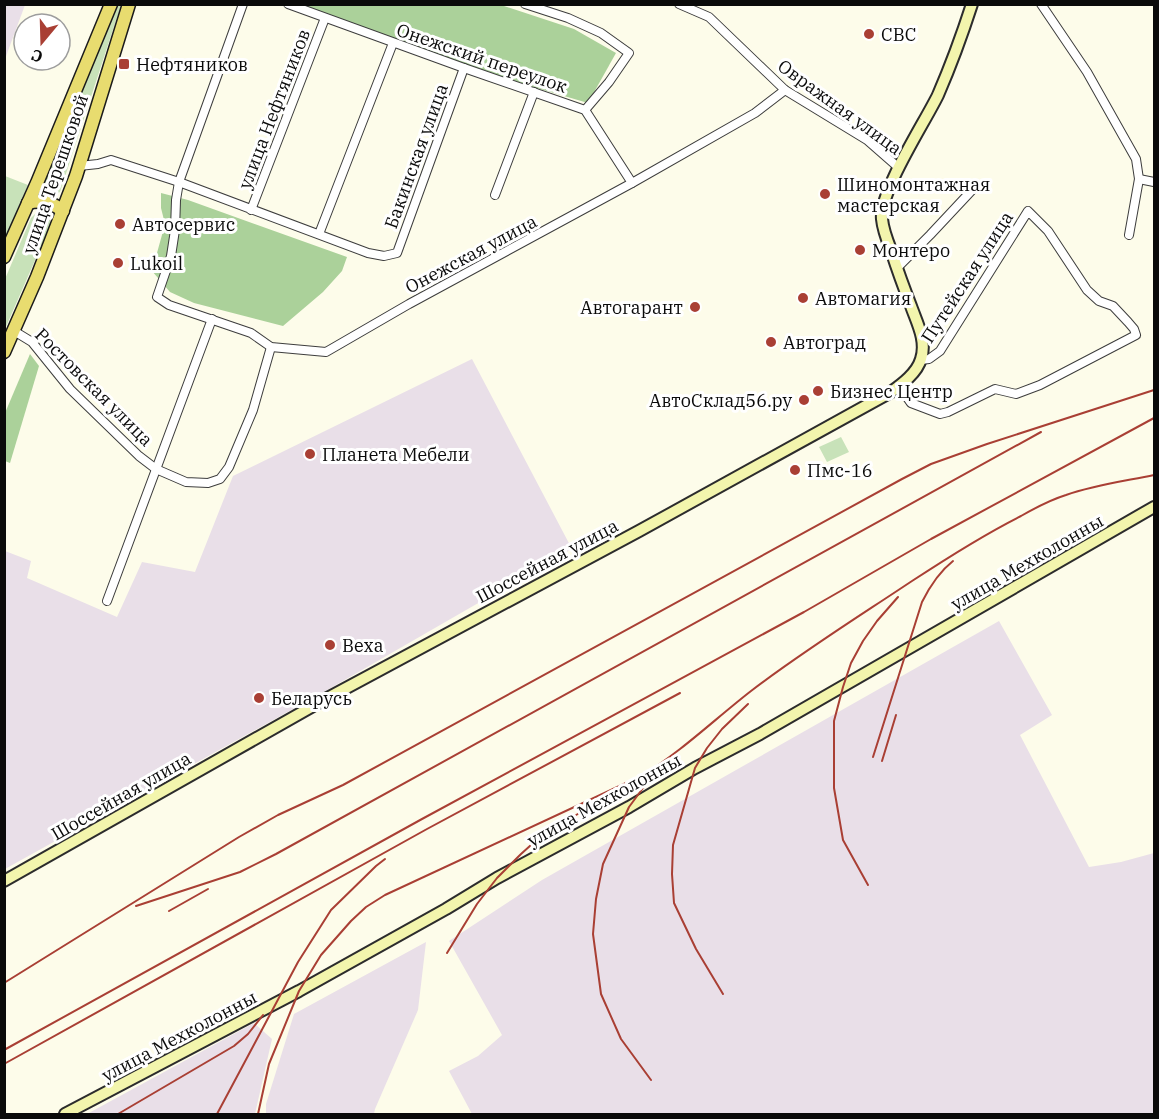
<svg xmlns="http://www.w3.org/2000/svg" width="1159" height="1119" font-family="'IBM Plex Serif',serif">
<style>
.industrial{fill:#e9dfe8}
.green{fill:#c8e2b9}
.forest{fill:#abd19a}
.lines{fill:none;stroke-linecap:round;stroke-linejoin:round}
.street-casing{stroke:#3d3d3d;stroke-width:10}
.secondary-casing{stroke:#2c2c2c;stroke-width:14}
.primary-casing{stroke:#1b1b1b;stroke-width:15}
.street{stroke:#fff;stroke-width:8}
.secondary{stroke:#f3f5ad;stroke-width:10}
.primary{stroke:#e8dc6f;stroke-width:12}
.rail{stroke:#a93f34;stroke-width:2}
.poi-dot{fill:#a93f34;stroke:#fff;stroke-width:2}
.labels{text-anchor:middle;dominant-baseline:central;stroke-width:6;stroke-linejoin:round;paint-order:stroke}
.poi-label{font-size:18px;fill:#0a0a0a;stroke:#fff;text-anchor:start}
.street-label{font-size:18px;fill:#0a0a0a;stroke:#fff}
</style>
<rect width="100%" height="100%" fill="#fdfcea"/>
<g class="industrial">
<polygon points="5,4 25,5 5,59 4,5"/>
<polygon points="472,359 572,549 329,689 5,869 5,551 31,561 27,578 117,617 142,562 195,572 233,476"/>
<polygon points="999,621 1052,715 1020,735 1089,867 1121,862 1154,853 1154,1114 472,1114 449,1071 478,1056 502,1035 449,941 542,880"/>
<polygon points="426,942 418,1010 375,1109 374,1114 266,1114 266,1104 294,1014"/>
<polygon points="254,1023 272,1039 255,1114 87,1114"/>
</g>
<g class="green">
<path d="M 118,5 L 121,5 L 60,192 C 53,196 50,195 43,191 L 43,184 Z"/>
<polygon points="5,176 28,185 5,238 4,176"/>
<polygon points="39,210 50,215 50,226 5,329 5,279 31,218"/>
<polygon points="841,437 849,452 827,462 819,447"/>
</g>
<g class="forest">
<polygon points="294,5 501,5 574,29 616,53 588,103 530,86"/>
<polygon points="161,193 188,200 347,257 342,271 323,292 283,326 194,303 170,292 152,271 165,224 161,208"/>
<polygon points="30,354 39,366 10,463 5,461 5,413"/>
</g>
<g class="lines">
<defs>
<g id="street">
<polyline points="243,4 179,182 176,200 175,230 171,256 157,297 169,305 251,333 271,347 326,352 409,304 632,183 755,113 785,90"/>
<polyline points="288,4 464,68 585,110 632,183"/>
<polyline points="525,4 568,18 601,33 629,53 609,82 585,110"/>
<polyline points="679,4 709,17 785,90 867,140 899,168"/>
<polyline points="1041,4 1087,72 1136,159 1139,179 1129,235"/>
<polyline points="79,166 98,164 111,160 179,182 368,253 384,256 397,253 464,68"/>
<polyline points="1139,179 1154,182"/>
<polyline points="495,195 534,92"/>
<polyline points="251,210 325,18"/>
<polyline points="319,234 393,43"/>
<polyline points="897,268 930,235 974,188"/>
<polyline points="14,331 32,342 70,389 139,456 156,469 186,482 208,483 220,479 229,467 253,410 271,347"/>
<polyline points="899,386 911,403 940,414 948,412 995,389 1016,394 1040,385 1136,335 1134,329 1128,322 1113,306 1099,301 1087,290 1048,231 1028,211 940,351 929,359 921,360"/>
<polyline points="107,601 212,319"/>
</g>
<g id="secondary">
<path d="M 4,881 L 322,701 L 639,531 L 891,392 C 902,384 917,373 921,359 C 927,341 917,323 911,306 C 904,288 897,269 891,250 C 887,240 883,230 882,219 C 879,192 925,122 938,95 C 951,65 962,35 972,4"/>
<polyline points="65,1114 299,991 446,909 497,878 629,807 695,768 760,734 1154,507"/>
</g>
<g id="primary">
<path d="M 28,203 C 41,199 52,202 63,211"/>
<polyline points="4,257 37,183 111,4"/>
<polyline points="4,352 37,277 76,176 129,4"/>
</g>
</defs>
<use href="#street" class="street-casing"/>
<use href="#secondary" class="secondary-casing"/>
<use href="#primary" class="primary-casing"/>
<use href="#street" class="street"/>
<use href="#secondary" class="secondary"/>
<use href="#primary" class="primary"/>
<g class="rail">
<path d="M 873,757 L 922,602 C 930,586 939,572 953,561"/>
<polyline points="882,761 896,715"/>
<path d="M 643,775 C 682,751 715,719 751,691 C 802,652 858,617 912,581 C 947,558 983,535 1021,516 C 1035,508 1050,500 1066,495 C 1094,485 1125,481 1154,475"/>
<polyline points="868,885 843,840 834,788 834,721 843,687 851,663 863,641 877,621 898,597"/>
<polyline points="136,906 240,872 276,854 1041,432"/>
<polyline points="169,911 208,889"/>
<polyline points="4,983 239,837 278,815 343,785 902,479 931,464 987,444 1154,390"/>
<polyline points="723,994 696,949 674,903 672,874 673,845 695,768 707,748 722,729 748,704"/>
<polyline points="4,1050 422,819 804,612 931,539 1154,418"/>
<polyline points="4,1064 427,829 680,693"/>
<polyline points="651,1080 621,1039 601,994 593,934 596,899 603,864 629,807 643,788 660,770"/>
<polyline points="118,1114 234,1046 248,1034 263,1015"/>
<polyline points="217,1114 298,962 331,910 376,866 385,859"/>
<polyline points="258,1114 269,1064 299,991 321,955 351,921 366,907 385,895 643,775 541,836 521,854 497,878 477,904 447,953"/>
</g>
</g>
<g class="poi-dot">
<circle cx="869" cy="34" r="6"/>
<rect x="118" y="58" width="12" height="12" rx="3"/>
<circle cx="825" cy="194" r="6"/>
<circle cx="120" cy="224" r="6"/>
<circle cx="860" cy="250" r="6"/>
<circle cx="118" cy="263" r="6"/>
<circle cx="803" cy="298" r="6"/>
<circle cx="695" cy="307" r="6"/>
<circle cx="771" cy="342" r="6"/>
<circle cx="818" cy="391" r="6"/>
<circle cx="804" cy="400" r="6"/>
<circle cx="310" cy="454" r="6"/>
<circle cx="795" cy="470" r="6"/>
<circle cx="330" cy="645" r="6"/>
<circle cx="259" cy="698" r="6"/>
</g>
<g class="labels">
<g class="poi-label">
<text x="881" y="34">СВС</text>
<text x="136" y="64">Нефтяников</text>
<text x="837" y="184">Шиномонтажная<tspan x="837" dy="21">мастерская</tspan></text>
<text x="132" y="224">Автосервис</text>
<text x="872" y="250">Монтеро</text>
<text x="130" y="263">Lukoil</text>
<text x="815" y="298">Автомагия</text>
<text x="683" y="307" text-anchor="end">Автогарант</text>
<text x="783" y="342">Автоград</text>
<text x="830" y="391">Бизнес Центр</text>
<text x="792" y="400" text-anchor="end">АвтоСклад56.ру</text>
<text x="322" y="454">Планета Мебели</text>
<text x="807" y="470">Пмс-16</text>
<text x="342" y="645">Веха</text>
<text x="271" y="698">Беларусь</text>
</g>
<g class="street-label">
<text transform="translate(482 58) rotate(19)">Онежский переулок</text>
<text transform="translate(840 107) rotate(36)">Овражная улица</text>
<text transform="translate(274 109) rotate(-69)">улица Нефтяников</text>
<text transform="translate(416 156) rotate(-70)">Бакинская улица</text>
<text transform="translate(55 174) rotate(-71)">улица Терешковой</text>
<text transform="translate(471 254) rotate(-28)">Онежская улица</text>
<text transform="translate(967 277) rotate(-57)">Путейская улица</text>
<text transform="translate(94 387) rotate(45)">Ростовская улица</text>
<text transform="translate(547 561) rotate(-28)">Шоссейная улица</text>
<text transform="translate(1027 562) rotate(-30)">улица Мехколонны</text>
<text transform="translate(121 796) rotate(-30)">Шоссейная улица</text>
<text transform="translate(604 800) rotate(-29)">улица Мехколонны</text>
<text transform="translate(179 1036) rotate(-28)">улица Мехколонны</text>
</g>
</g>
<rect width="1159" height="1119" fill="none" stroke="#0a0a0a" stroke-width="12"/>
<g transform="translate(42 42) rotate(199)"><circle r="28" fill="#ffffff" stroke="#9d9d9d" stroke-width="1.5"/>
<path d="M0-4.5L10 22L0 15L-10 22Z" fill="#a93f34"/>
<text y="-9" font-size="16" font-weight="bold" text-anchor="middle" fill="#0a0a0a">С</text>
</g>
</svg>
